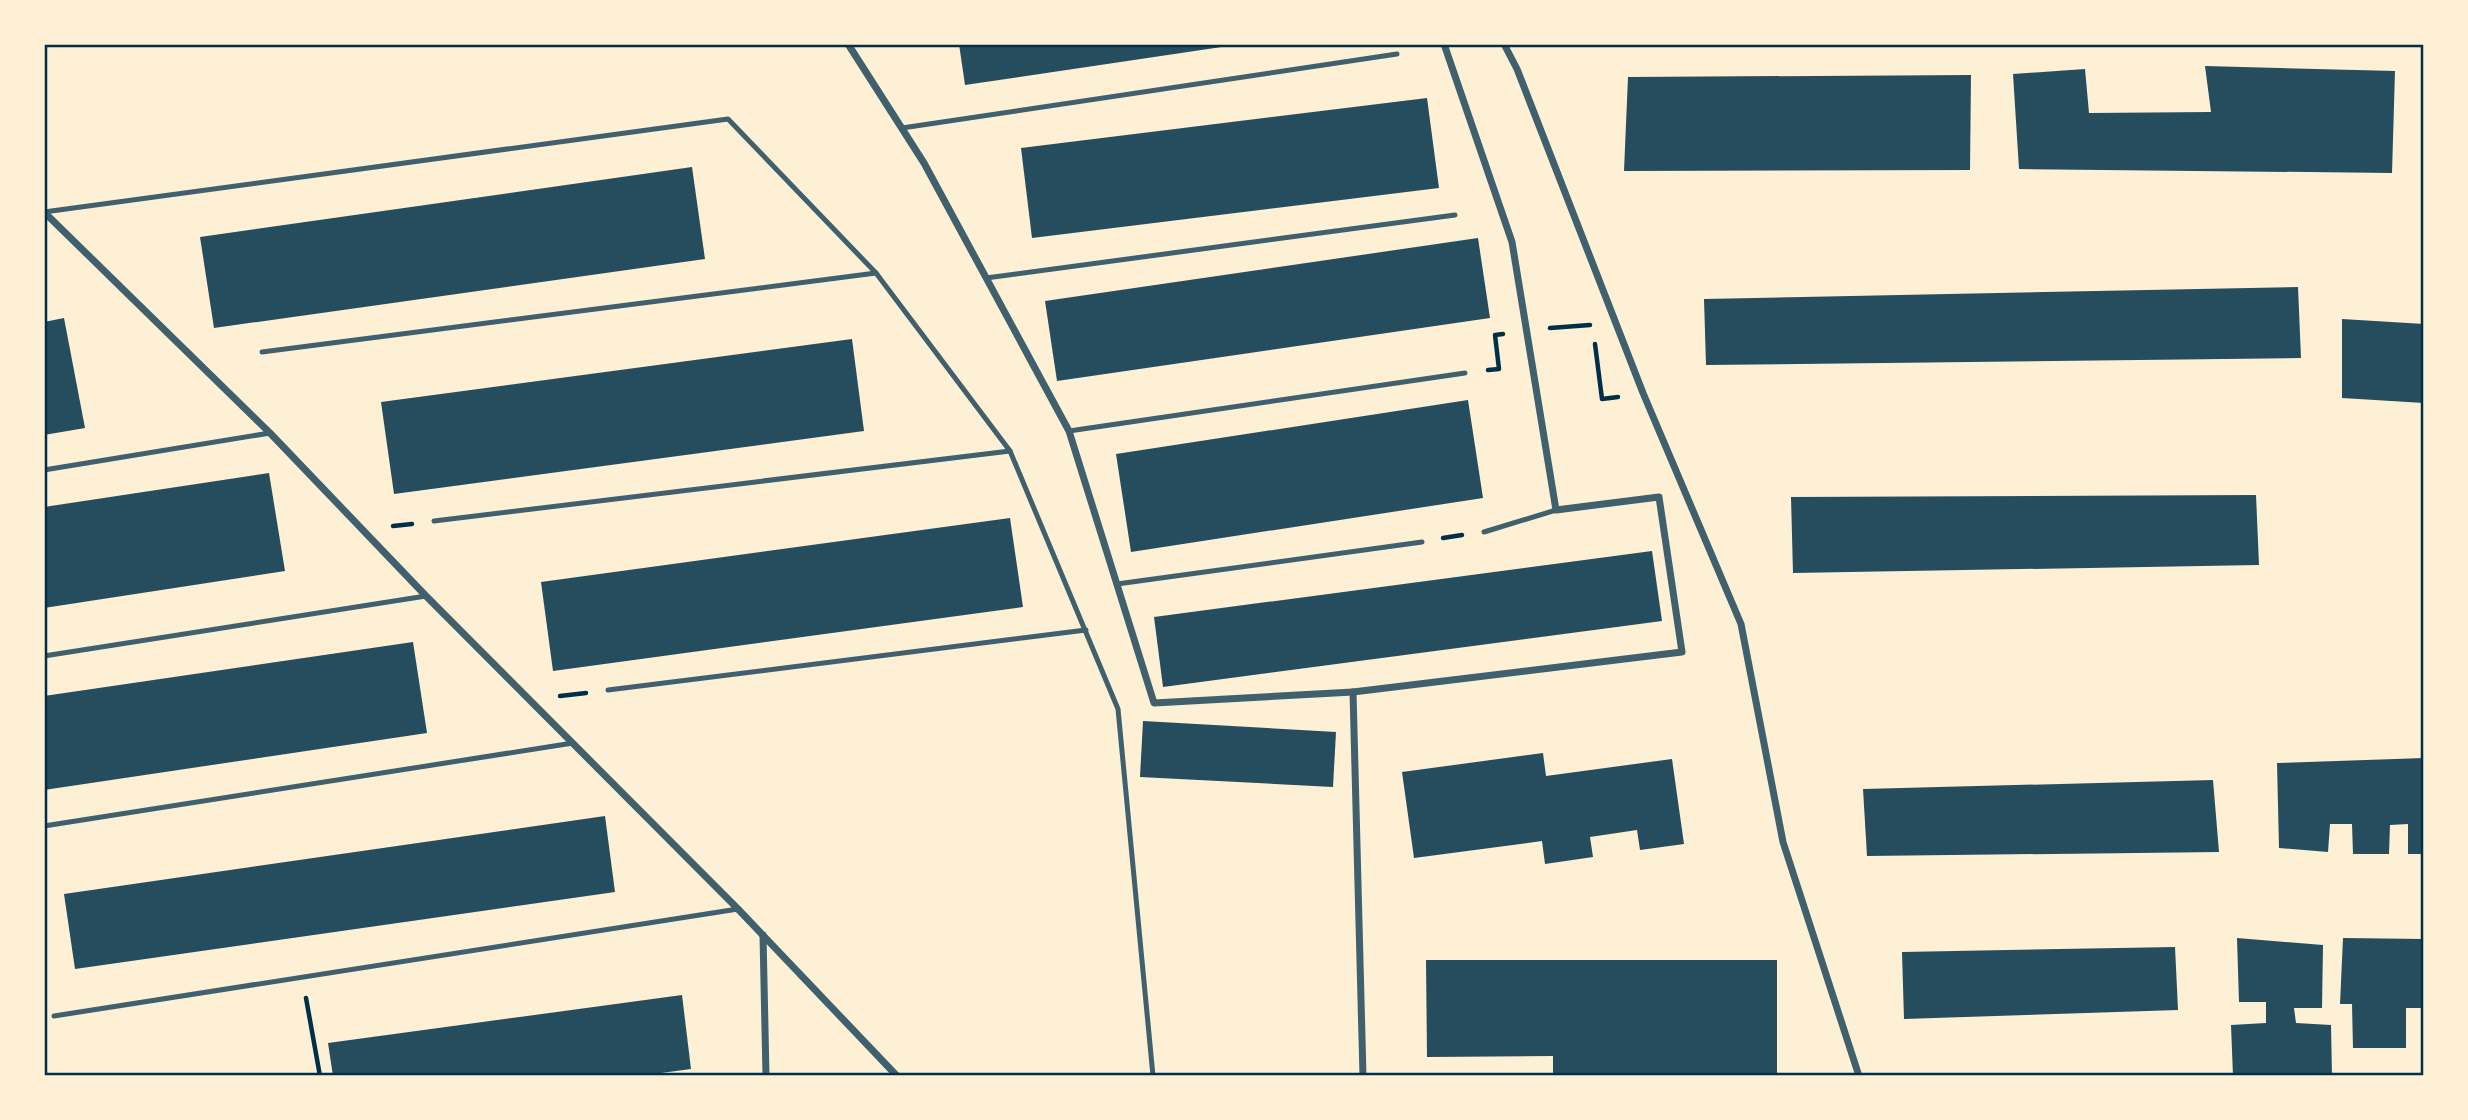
<svg xmlns="http://www.w3.org/2000/svg" width="2468" height="1120" font-family="Manrope,sans-serif">
<style>
.building{fill:#264d5e}
.lines{fill:none;stroke-linecap:round;stroke-linejoin:round}
.path{stroke:#003049;stroke-width:4.5}
.service{stroke:#3f606c;stroke-width:5}
.minor{stroke:#3f606c;stroke-width:7}
.neatline{fill:none;stroke:#003049;stroke-width:2.5}
</style>
<rect width="100%" height="100%" fill="#fdf0d5"/>
<g class="building">
<polygon points="959,44 1235,44 1235,45 965,85"/>
<polygon points="2205,66 2395,71 2392,173 2019,169 2013,74 2085,69 2089,113 2211,112"/>
<polygon points="1971,75 1970,170 1624,171 1628,77"/>
<polygon points="1427,98 1439,188 1032,238 1021,148"/>
<polygon points="692,167 705,259 214,328 200,237"/>
<polygon points="1478,238 1490,318 1057,381 1045,301"/>
<polygon points="2298,287 2301,358 1706,365 1704,299"/>
<polygon points="64,318 85,428 44,435 44,322"/>
<polygon points="2342,319 2424,324 2424,403 2342,398"/>
<polygon points="852,339 864,431 394,494 381,402"/>
<polygon points="1468,400 1483,498 1131,552 1116,454"/>
<polygon points="269,473 285,571 44,608 44,507"/>
<polygon points="2256,495 2259,565 1793,573 1791,497"/>
<polygon points="1010,518 1023,607 553,671 541,582"/>
<polygon points="1652,551 1662,621 1163,687 1154,617"/>
<polygon points="413,642 427,733 44,790 44,696"/>
<polygon points="1143,721 1336,732 1333,787 1140,777"/>
<polygon points="1543,753 1546,776 1672,759 1684,844 1640,850 1637,830 1590,837 1593,857 1545,864 1542,841 1414,858 1402,772"/>
<polygon points="2424,758 2424,854 2408,854 2408,824 2390,825 2389,854 2353,854 2352,824 2330,824 2328,852 2279,848 2277,763"/>
<polygon points="2213,780 2219,852 1867,856 1863,789"/>
<polygon points="605,816 615,892 75,969 64,894"/>
<polygon points="2237,938 2323,945 2322,1008 2294,1008 2296,1023 2331,1025 2332,1076 2233,1076 2231,1025 2266,1023 2266,1002 2239,1002"/>
<polygon points="2343,938 2424,939 2424,1008 2406,1008 2406,1048 2353,1048 2352,1004 2340,1004"/>
<polygon points="2175,947 2178,1010 1904,1019 1902,952"/>
<polygon points="1426,960 1777,960 1777,1076 1553,1076 1553,1056 1427,1057"/>
<polygon points="682,995 691,1069 639,1076 333,1076 328,1043"/>
</g>
<g class="lines">
<g class="path">
<polyline points="1550,328 1590,325"/>
<polyline points="1595,344 1602,399 1618,397"/>
<polyline points="1488,370 1499,369 1495,335 1503,334"/>
<polyline points="393,526 412,524"/>
<polyline points="1443,538 1462,535"/>
<polyline points="560,696 586,693"/>
<polyline points="306,998 320,1076"/>
</g>
<g class="service">
<polyline points="902,128 1397,54"/>
<polyline points="44,212 728,119 876,273 1010,451 1118,709 1153,1076"/>
<polyline points="986,278 1455,215"/>
<polyline points="262,352 876,273"/>
<polyline points="1069,431 1465,373"/>
<polyline points="44,470 270,433"/>
<polyline points="434,521 1010,451"/>
<polyline points="1484,532 1556,510"/>
<polyline points="1117,584 1422,542"/>
<polyline points="44,656 426,596"/>
<polyline points="608,690 1086,630"/>
<polyline points="44,826 573,743"/>
<polyline points="54,1016 738,909"/>
</g>
<g class="minor">
<polyline points="848,44 924,163 1069,431 1154,703 1353,692 1363,1076"/>
<polyline points="1504,44 1517,69 1643,393 1741,624 1783,842 1859,1076"/>
<polyline points="44,212 270,433 426,596 738,909 897,1076"/>
<polyline points="1353,692 1682,652 1659,497 1556,510 1512,242 1444,44"/>
<polyline points="763,935 766,1076"/>
</g>
</g>
<rect width="2468" height="1120" fill="none" stroke="#fdf0d5" stroke-width="91"/>
<rect x="46" y="46" width="2376" height="1028" class="neatline"/>
</svg>
